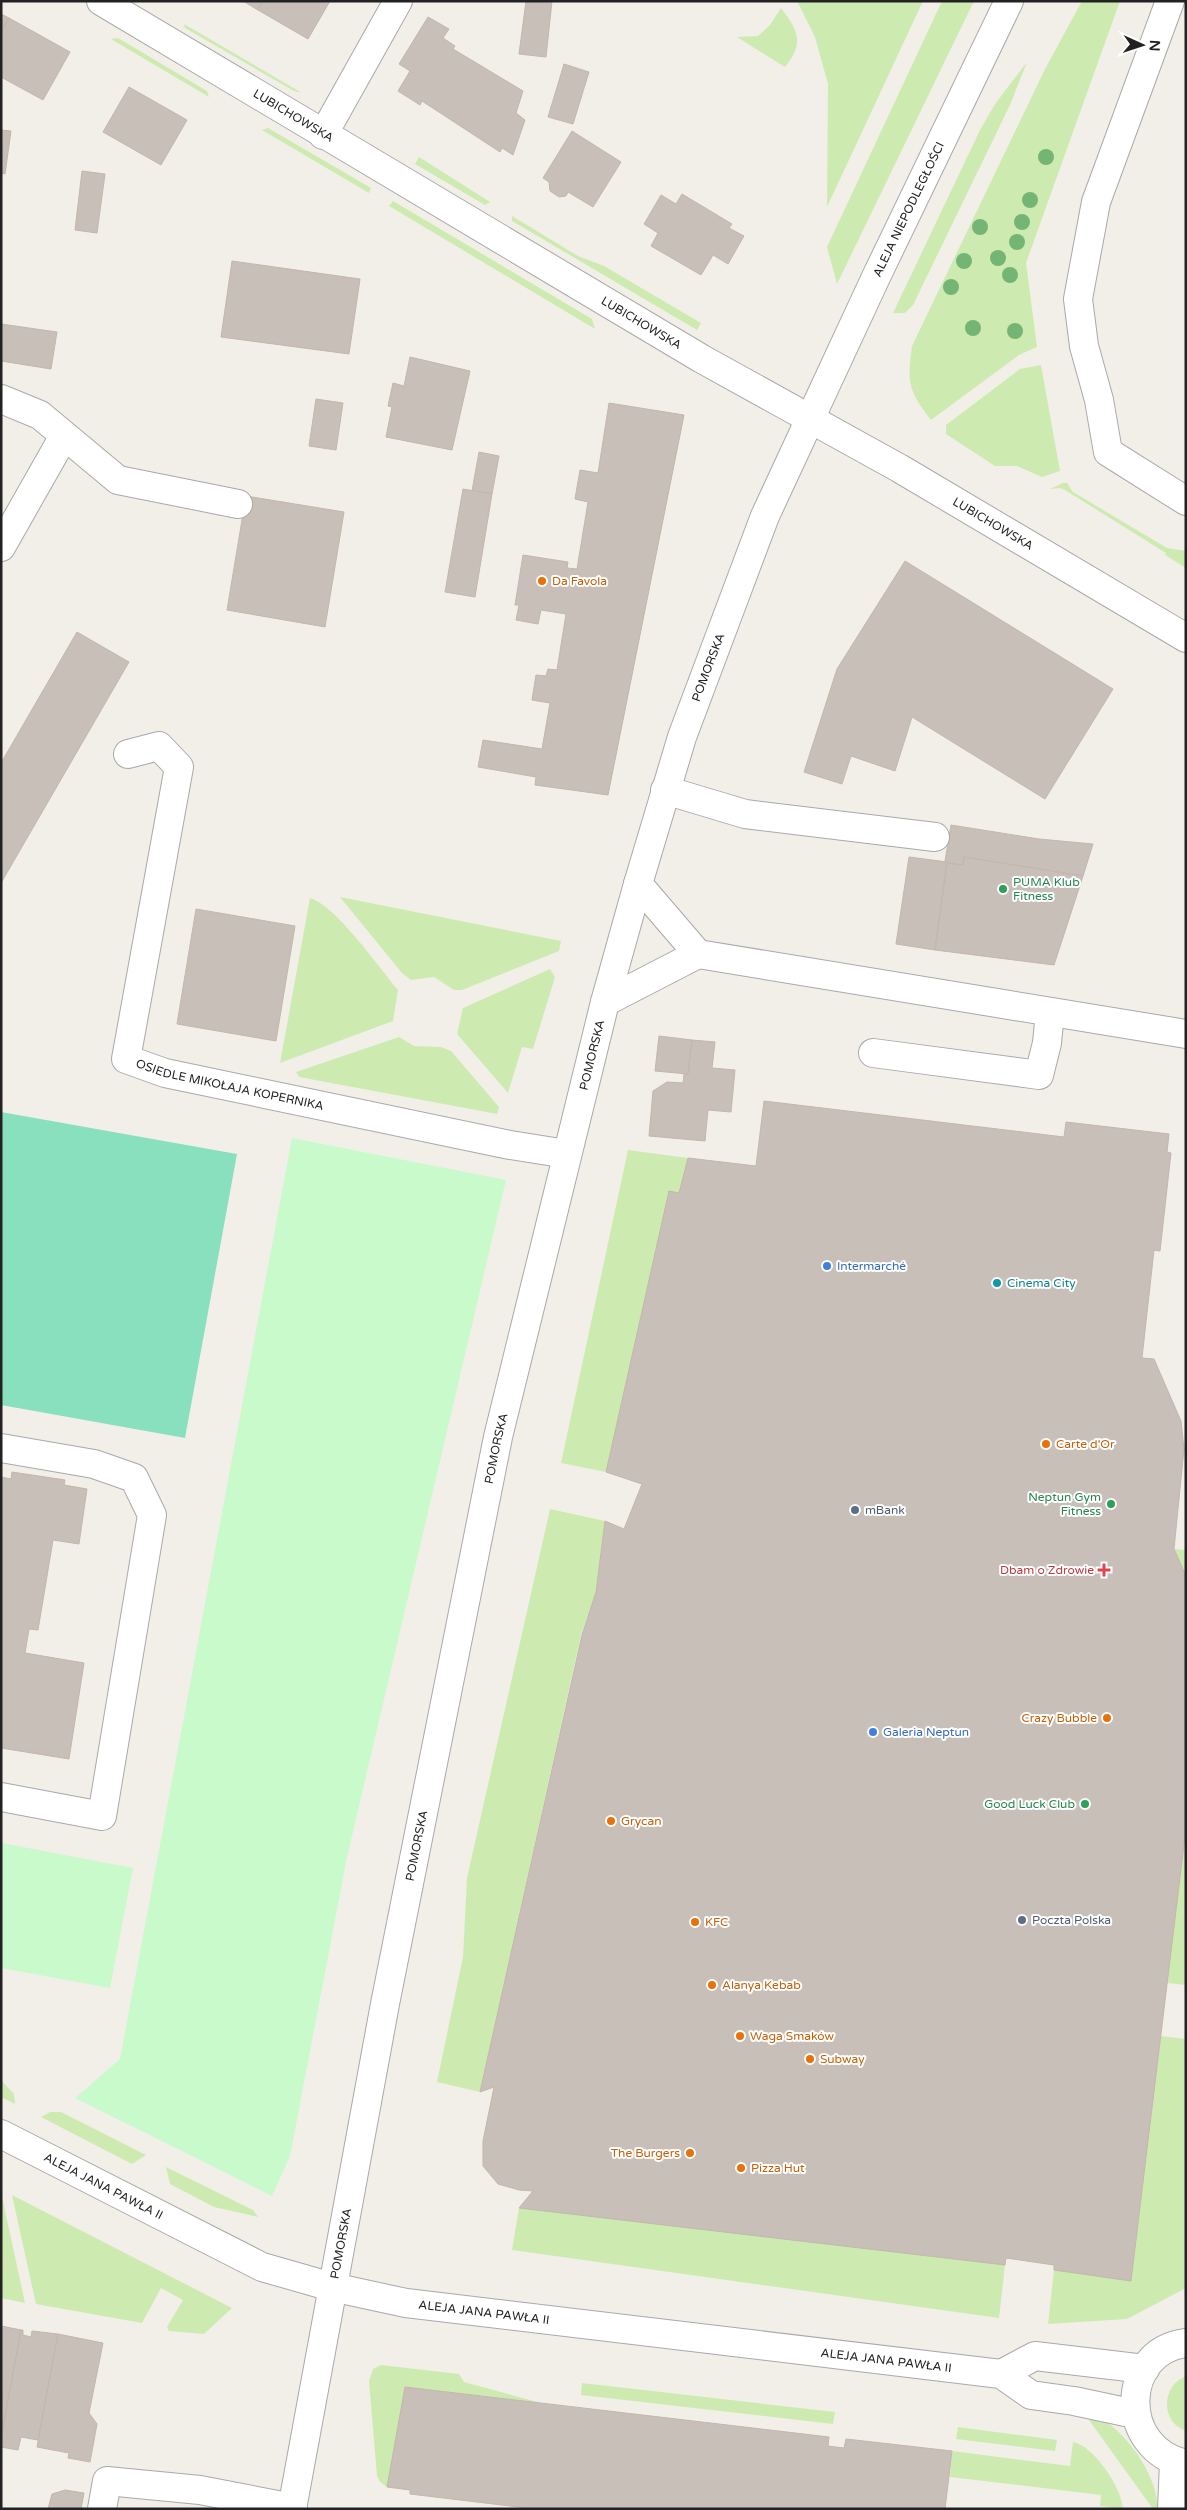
<svg xmlns="http://www.w3.org/2000/svg" width="1187" height="2510" font-family="'Varela Round',sans-serif">
<style>
.grass{fill:#cdebb0}
.park{fill:#c8facc}
.pitch{fill:#88e0be}
.building{fill:#c7bfb8;stroke:#c4b6ab}
.lines{fill:none;stroke-linecap:round;stroke-linejoin:round}
.minor-casing{stroke:#a9a9a9;stroke-width:30}
.minor{stroke:#fff;stroke-width:28}
.tree{fill:#74b475}
.food-dot{fill:#e8710a;stroke:#fff;stroke-width:2}
.leisure-dot{fill:#2e9e5b;stroke:#fff;stroke-width:2}
.shop-dot{fill:#3f7fe0;stroke:#fff;stroke-width:2}
.culture-dot{fill:#0f9aa8;stroke:#fff;stroke-width:2}
.service-dot{fill:#5c6f8a;stroke:#fff;stroke-width:2}
.health-dot{fill:#e0444e;stroke:#fff;stroke-width:2}
.labels{text-anchor:middle;dominant-baseline:central;stroke-width:4;stroke-linejoin:round;paint-order:stroke}
.street-label{font-size:12px;fill:#222;stroke:#fff}
.food-label{font-size:12px;fill:#c56008;stroke:#fff;text-anchor:start}
.leisure-label{font-size:12px;fill:#27864d;stroke:#fff;text-anchor:end}
.shop-label{font-size:12px;fill:#366cbe;stroke:#fff;text-anchor:start}
.culture-label{font-size:12px;fill:#0d838f;stroke:#fff;text-anchor:start}
.service-label{font-size:12px;fill:#4e5e75;stroke:#fff;text-anchor:start}
.health-label{font-size:12px;fill:#be3a42;stroke:#fff;text-anchor:end}
</style>
<rect width="100%" height="100%" fill="#f2efe9"/>
<g class="grass">
<polygon points="797,1 923,1 827,207 828,84 815,37"/>
<polygon points="942,1 974,1 837,284 827,247"/>
<path d="M 1082,1 L 1120,1 L 1026,263 L 1037,347 L 1019,355 L 931,420 C 908,390 907,383 912,346 L 1045,69 Z"/>
<path d="M 781,8 C 799,31 804,44 785,67 L 737,37 L 758,36 L 770,25 Z"/>
<polygon points="184,24 302,93 294,91 185,28"/>
<polygon points="118,38 207,91 209,97 111,39"/>
<polygon points="1027,62 1010,105 913,305 905,313 893,313 980,130 995,104"/>
<polygon points="268,128 371,188 369,193 262,130"/>
<polygon points="419,157 490,202 485,205 415,164"/>
<polygon points="393,201 592,319 595,329 389,206"/>
<polygon points="512,216 578,256 604,266 701,323 697,330 512,221"/>
<polygon points="1041,365 1060,471 1042,477 1017,466 995,466 946,434 946,425 1020,369"/>
<polygon points="1063,483 1067,483 1073,492 1167,548 1186,551 1186,568 1165,555 1166,553 1065,490 1060,488 1050,489"/>
<polygon points="340,897 561,941 559,951 462,990 454,990 434,977 411,980 402,973"/>
<path d="M 310,898 C 335,905 379,967 398,990 L 393,1021 L 280,1063 Z"/>
<polygon points="550,969 555,977 533,1049 522,1047 508,1093 457,1034 463,1008"/>
<polygon points="399,1037 414,1046 441,1047 451,1051 499,1107 497,1114 299,1077 296,1072"/>
<polygon points="628,1150 688,1158 679,1193 669,1192 606,1472 561,1463"/>
<polygon points="550,1509 605,1521 596,1592 581,1635 480,2092 437,2082 463,1957 467,1878"/>
<polygon points="1174,1549 1186,1550 1186,1576"/>
<polygon points="1186,1828 1186,1985 1167,1983"/>
<polygon points="1161,2036 1186,2039 1186,2288 1127,2319 1048,2324 1054,2270 1131,2281"/>
<polygon points="1,2080 14,2094 15,2104 1,2097"/>
<polygon points="50,2112 61,2112 146,2155 132,2164 41,2117"/>
<polygon points="166,2167 253,2210 258,2217 214,2207 170,2184"/>
<polygon points="1,2192 25,2303 1,2298"/>
<polygon points="12,2195 232,2308 204,2334 169,2331 167,2327 183,2300 161,2288 142,2323 36,2304"/>
<polygon points="519,2208 1005,2265 999,2318 512,2250"/>
<polygon points="381,2365 459,2374 464,2382 541,2403 405,2387 387,2487 380,2482 377,2476 369,2381 373,2369"/>
<path d="M 1186,2376 L 1186,2431 C 1160,2422 1161,2386 1186,2376 Z"/>
<polygon points="582,2383 835,2412 833,2424 581,2395"/>
<path d="M 1084,2413 C 1092,2416 1102,2419 1109,2424 C 1133,2442 1157,2478 1158,2509 L 1153,2509 Z"/>
<polygon points="958,2427 1057,2440 1055,2451 956,2439"/>
<path d="M 1073,2442 C 1094,2446 1122,2488 1123,2509 L 1100,2506 L 1101,2495 L 950,2477 L 952,2451 L 1070,2466 Z"/>
</g>
<g class="park">
<polygon points="292,1138 506,1180 347,1857 290,2156 272,2196 75,2098 120,2059"/>
<polygon points="2,1843 133,1868 110,1988 1,1968"/>
</g>
<polygon class="pitch" points="1,1112 237,1154 185,1438 1,1405"/>
<g class="building">
<polygon points="243,1 263,1 258,10"/>
<polygon points="263,1 330,1 308,39 258,10"/>
<polygon points="526,1 552,1 546,57 519,54"/>
<polygon points="1,14 9,18 1,32"/>
<polygon points="428,17 449,29 443,38 455,46 453,49 523,91 516,113 525,120 513,155 502,148 500,152 422,101 420,105 398,91 410,71 399,64"/>
<polygon points="9,18 70,52 43,100 1,77 1,32"/>
<polygon points="564,64 589,72 573,124 548,117"/>
<polygon points="129,87 187,120 161,165 103,132"/>
<polygon points="1,130 11,131 5,174 1,173"/>
<polygon points="572,131 621,162 593,207 568,192 566,196 559,197 550,191 549,182 543,178"/>
<polygon points="82,171 105,174 97,233 75,230"/>
<polygon points="682,194 732,224 729,228 744,236 728,264 713,255 701,275 651,246 658,233 644,224 661,195 676,204"/>
<polygon points="232,261 360,279 349,354 221,337"/>
<polygon points="1,324 57,332 51,369 1,361"/>
<polygon points="410,357 470,371 452,450 386,437 392,407 388,406 393,383 404,386"/>
<polygon points="316,399 343,403 336,450 309,446"/>
<polygon points="609,403 684,415 608,795 535,785 536,777 478,767 483,740 542,749 550,703 532,700 536,675 546,676 548,669 557,670 566,614 541,610 538,624 516,620 519,605 515,605 523,555 568,562 567,568 577,569 588,502 575,499 580,470 598,473"/>
<polygon points="479,452 499,456 492,494 472,491"/>
<polygon points="463,489 492,494 475,597 445,592"/>
<polygon points="246,496 344,512 325,627 227,610"/>
<polygon points="905,561 1113,689 1045,799 912,717 895,771 851,756 842,784 804,772 837,669"/>
<polygon points="77,632 129,662 1,883 1,763"/>
<polygon points="951,825 1039,839 1093,844 1083,876 964,857 963,865 947,863 945,861"/>
<polygon points="909,857 947,862 935,950 896,944"/>
<polygon points="964,857 1083,876 1054,965 935,950 947,863 963,865"/>
<polygon points="196,909 295,926 276,1041 177,1024"/>
<polygon points="659,1036 692,1040 688,1074 655,1071"/>
<polygon points="692,1040 715,1042 712,1068 735,1070 731,1112 708,1110 705,1141 649,1136 653,1091 667,1082 683,1083 684,1074 688,1074"/>
<polygon points="764,1101 1064,1137 1066,1122 1169,1134 1167,1152 1171,1153 1160,1251 1154,1250 1142,1358 1154,1359 1181,1421 1184,1449 1174,1549 1186,1576 1186,1828 1131,2281 1054,2270 1054,2265 1006,2258 1005,2265 519,2208 533,2191 519,2190 498,2184 483,2166 483,2141 494,2087 480,2092 582,1635 596,1592 605,1521 624,1529 642,1484 606,1472 669,1191 679,1193 688,1158 756,1166"/>
<polygon points="12,1472 65,1480 64,1485 87,1489 79,1544 53,1540 38,1630 29,1629 25,1653 84,1663 69,1759 1,1748 1,1477 11,1479"/>
<polygon points="1,2326 21,2330 1,2439"/>
<polygon points="21,2330 23,2330 23,2335 31,2337 32,2331 58,2334 38,2440 21,2437 18,2450 1,2447 1,2439"/>
<polygon points="58,2334 103,2343 89,2413 97,2424 90,2462 68,2458 69,2453 37,2447"/>
<polygon points="405,2387 829,2437 828,2446 844,2448 846,2439 952,2451 945,2509 535,2509 410,2494 410,2490 387,2487"/>
<polygon points="65,2490 84,2493 81,2509 48,2509 52,2494"/>
</g>
<g class="lines">
<defs>
<g id="minor">
<path id="s1" d="M 101,1 L 702,359 L 899,468 L 1186,638"/>
<polyline points="1170,1 1096,202 1078,299 1084,346 1099,400 1108,452 1186,501"/>
<polyline points="323,135 398,1"/>
<polyline points="1,399 40,415 118,480 238,504"/>
<polyline points="1,547 64,436"/>
<path id="s2" d="M 128,754 L 159,746 L 179,767 L 126,1059 L 165,1073 L 510,1145 L 567,1154"/>
<polyline points="665,790 745,814 935,837"/>
<polyline points="638,884 698,954"/>
<polyline points="605,1002 698,954 1186,1034"/>
<polyline points="873,1053 1039,1075 1047,1043 1050,1012"/>
<polyline points="1,1448 94,1464 134,1478 152,1515 102,1816 1,1797"/>
<path id="s3" d="M 1,2134 L 262,2267 L 332,2287 L 406,2303 L 1001,2374 L 1031,2395 L 1074,2401 L 1135,2414"/>
<path d="M 1186,2343 C 1120,2351 1117,2449 1186,2464"/>
<polyline points="1001,2374 1035,2356 1145,2369"/>
<polyline points="102,2509 107,2481 200,2490 293,2508"/>
<path id="s4" d="M 292,2509 L 385,2004 L 498,1437 L 605,1002 L 638,884 L 682,737 L 765,516 L 876,277 L 1009,1"/>
<polyline points="1172,2509 1174,2462"/>
</g>
</defs>
<use href="#minor" class="minor-casing"/>
<use href="#minor" class="minor"/>
</g>
<g class="tree">
<circle cx="1046" cy="157" r="8"/>
<circle cx="1030" cy="200" r="8"/>
<circle cx="1022" cy="222" r="8"/>
<circle cx="980" cy="227" r="8"/>
<circle cx="1017" cy="242" r="8"/>
<circle cx="998" cy="258" r="8"/>
<circle cx="964" cy="261" r="8"/>
<circle cx="1010" cy="275" r="8"/>
<circle cx="951" cy="287" r="8"/>
<circle cx="973" cy="328" r="8"/>
<circle cx="1015" cy="331" r="8"/>
</g>
<g class="food-dot">
<circle cx="542" cy="581" r="5"/>
<circle cx="1046" cy="1444" r="5"/>
<circle cx="1107" cy="1718" r="5"/>
<circle cx="611" cy="1821" r="5"/>
<circle cx="695" cy="1922" r="5"/>
<circle cx="712" cy="1985" r="5"/>
<circle cx="740" cy="2036" r="5"/>
<circle cx="810" cy="2059" r="5"/>
<circle cx="690" cy="2153" r="5"/>
<circle cx="741" cy="2168" r="5"/>
</g>
<g class="leisure-dot">
<circle cx="1003" cy="889" r="5"/>
<circle cx="1111" cy="1504" r="5"/>
<circle cx="1085" cy="1804" r="5"/>
</g>
<g class="shop-dot">
<circle cx="827" cy="1266" r="5"/>
<circle cx="873" cy="1732" r="5"/>
</g>
<circle class="culture-dot" cx="997" cy="1283" r="5"/>
<g class="service-dot">
<circle cx="855" cy="1510" r="5"/>
<circle cx="1022" cy="1920" r="5"/>
</g>
<path class="health-dot" d="M1101.5 1562.5h5v5h5v5h-5v5h-5v-5h-5v-5h5z"/>
<g class="labels">
<g class="street-label">
<text stroke="none"><textPath href="#s1" startOffset="224">LUBICHOWSKA</textPath></text>
<text stroke="none"><textPath href="#s4" startOffset="2390">ALEJA NIEPODLEGŁOŚCI</textPath></text>
<text stroke="none"><textPath href="#s1" startOffset="629">LUBICHOWSKA</textPath></text>
<text stroke="none"><textPath href="#s1" startOffset="1034">LUBICHOWSKA</textPath></text>
<text stroke="none"><textPath href="#s4" startOffset="1890">POMORSKA</textPath></text>
<text stroke="none"><textPath href="#s4" startOffset="1485">POMORSKA</textPath></text>
<text stroke="none"><textPath href="#s2" startOffset="465">OSIEDLE MIKOŁAJA KOPERNIKA</textPath></text>
<text stroke="none"><textPath href="#s4" startOffset="1080">POMORSKA</textPath></text>
<text stroke="none"><textPath href="#s4" startOffset="675">POMORSKA</textPath></text>
<text stroke="none"><textPath href="#s3" startOffset="115">ALEJA JANA PAWŁA II</textPath></text>
<text stroke="none"><textPath href="#s4" startOffset="270">POMORSKA</textPath></text>
<text stroke="none"><textPath href="#s3" startOffset="520">ALEJA JANA PAWŁA II</textPath></text>
<text stroke="none"><textPath href="#s3" startOffset="925">ALEJA JANA PAWŁA II</textPath></text>
</g>
<g class="food-label">
<text x="552" y="581">Da Favola</text>
<text x="1056" y="1444">Carte d'Or</text>
<text x="1097" y="1718" text-anchor="end">Crazy Bubble</text>
<text x="621" y="1821">Grycan</text>
<text x="705" y="1922">KFC</text>
<text x="722" y="1985">Alanya Kebab</text>
<text x="750" y="2036">Waga Smaków</text>
<text x="820" y="2059">Subway</text>
<text x="680" y="2153" text-anchor="end">The Burgers</text>
<text x="751" y="2168">Pizza Hut</text>
</g>
<g class="leisure-label">
<text x="1013" y="882" text-anchor="start">PUMA Klub<tspan x="1013" dy="14">Fitness</tspan></text>
<text x="1101" y="1497">Neptun Gym<tspan x="1101" dy="14">Fitness</tspan></text>
<text x="1075" y="1804">Good Luck Club</text>
</g>
<g class="shop-label">
<text x="837" y="1266">Intermarché</text>
<text x="883" y="1732">Galeria Neptun</text>
</g>
<g class="culture-label">
<text x="1007" y="1283">Cinema City</text>
</g>
<g class="service-label">
<text x="865" y="1510">mBank</text>
<text x="1032" y="1920">Poczta Polska</text>
</g>
<g class="health-label">
<text x="1094" y="1570">Dbam o Zdrowie</text>
</g>
</g>
<rect width="1187" height="2510" fill="none" stroke="#222222" stroke-width="5"/>
<g transform="translate(1142 45) rotate(93)" stroke="#ffffff" stroke-width="4" paint-order="stroke">
<path d="M0-4L9 19L0 12L-9 19Z" fill="#222222"/>
<text y="-8" font-size="14" font-weight="bold" text-anchor="middle" fill="#222222">N</text>
</g>
</svg>
